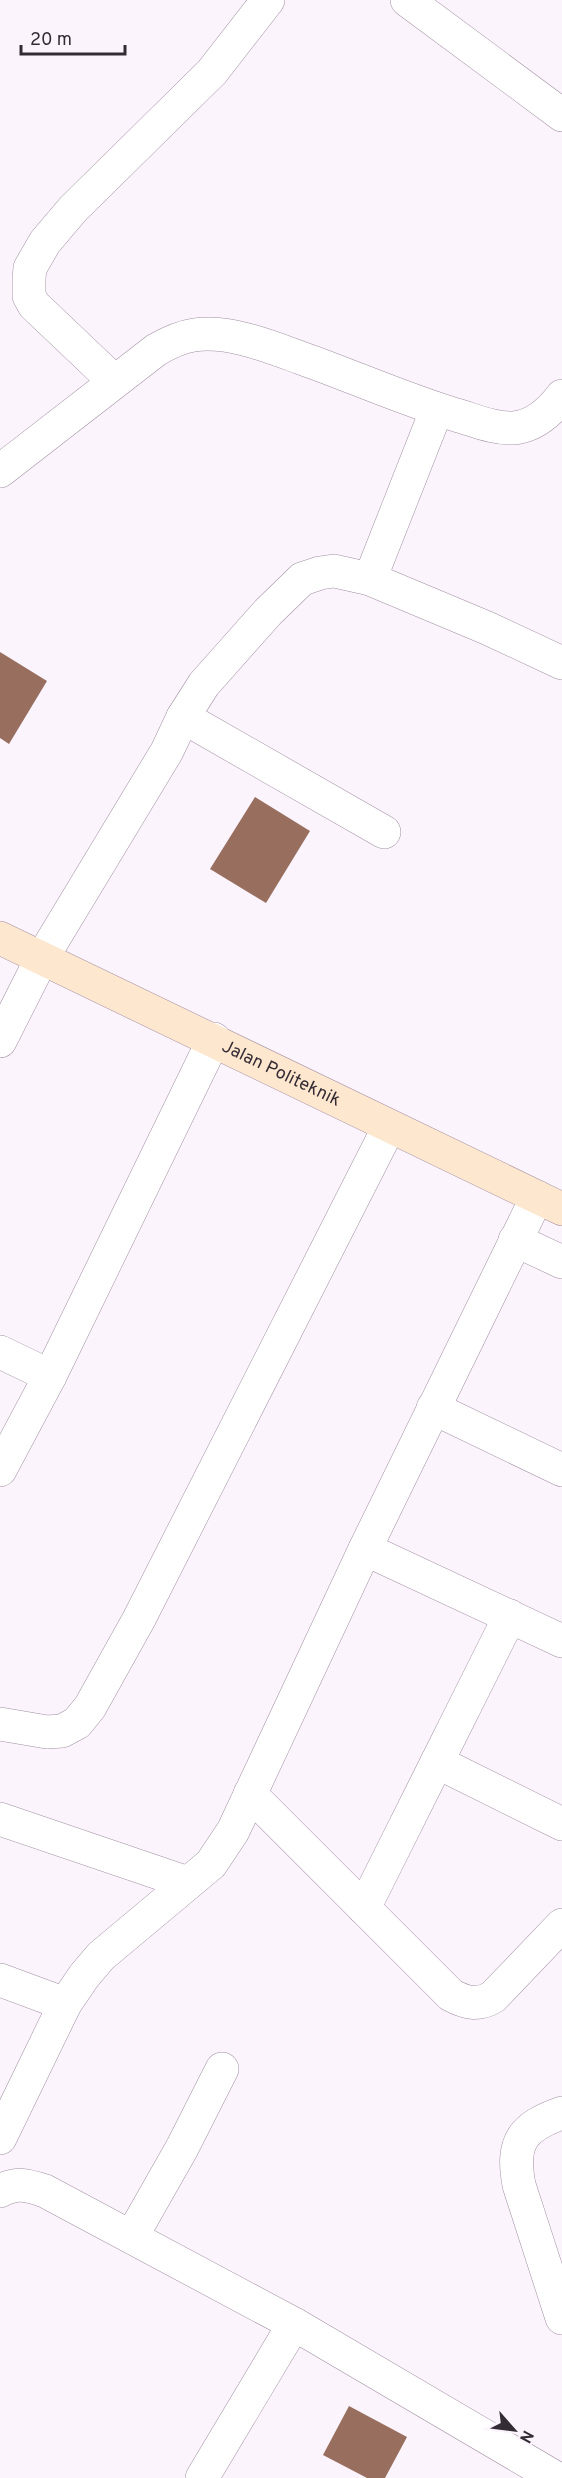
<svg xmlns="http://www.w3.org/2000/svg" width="562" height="2478" font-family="Overpass,sans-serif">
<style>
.building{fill:#986e5e}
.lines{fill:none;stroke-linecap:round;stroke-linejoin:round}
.street-casing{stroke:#a290a4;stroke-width:34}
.secondary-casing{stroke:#a290a4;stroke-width:34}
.street{stroke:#fff;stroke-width:33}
.secondary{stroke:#fee7cf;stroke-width:33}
.labels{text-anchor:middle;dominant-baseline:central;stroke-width:5;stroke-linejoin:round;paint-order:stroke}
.street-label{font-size:18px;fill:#342c35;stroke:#fcf4fd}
</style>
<rect width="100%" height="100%" fill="#fcf4fd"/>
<g class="building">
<polygon points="0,652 47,681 9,744 0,738"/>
<polygon points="255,797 310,831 266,903 210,869"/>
<polygon points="349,2406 407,2437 385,2478 367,2478 323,2455"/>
</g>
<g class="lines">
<defs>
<g id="street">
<polyline points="407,0 562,115"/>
<polyline points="114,381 34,305 29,296 29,278 30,268 45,242 73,209 212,72 268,0"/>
<path d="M 0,471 L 156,350 C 168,343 180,337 194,335 C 229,330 268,346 301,358 C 352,376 403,399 456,415 C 474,420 494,429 514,428 C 534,426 550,412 562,396"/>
<polyline points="370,579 437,409"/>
<polyline points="183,717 384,832"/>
<polyline points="0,1041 42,958 167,751 183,717 204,684 268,612 302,579 320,573 334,571 370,579 487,628 562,663"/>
<polyline points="515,1240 562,1262"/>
<polyline points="0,1352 50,1376"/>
<polyline points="433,1408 562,1470"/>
<polyline points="0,1470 50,1376 214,1039"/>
<polyline points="365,1549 562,1641"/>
<polyline points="0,1724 47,1732 62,1731 77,1723 90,1707 139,1619 389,1127"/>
<polyline points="437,1762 562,1824"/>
<path d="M 250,1794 L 451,1995 C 466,2003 478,2006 493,1997 L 562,1925"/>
<polyline points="0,1819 188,1883"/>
<polyline points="364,1908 510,1616"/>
<polyline points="0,1980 65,2004"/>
<path d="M 562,2113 C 522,2127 511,2142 519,2185 L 562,2318"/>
<polyline points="0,2138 65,2004 84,1976 101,1956 211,1864 233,1831 365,1549 537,1197"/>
<path d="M 0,2191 C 17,2182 27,2185 45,2191 L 294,2324"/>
<polyline points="132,2236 182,2148 222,2069"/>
<polyline points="202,2478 294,2324 556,2478"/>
</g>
<g id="secondary">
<path id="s1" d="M 0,938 L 562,1209"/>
</g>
</defs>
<use href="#street" class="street-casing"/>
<use href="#secondary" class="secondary-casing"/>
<use href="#street" class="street"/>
<use href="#secondary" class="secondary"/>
</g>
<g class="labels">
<g class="street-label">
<text stroke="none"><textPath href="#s1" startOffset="312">Jalan Politeknik</textPath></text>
</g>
</g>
<g transform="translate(514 2430) rotate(118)" stroke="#fcf4fd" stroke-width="4.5" paint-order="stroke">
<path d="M0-4.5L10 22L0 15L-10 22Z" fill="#342c35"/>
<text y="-9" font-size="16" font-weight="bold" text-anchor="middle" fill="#342c35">N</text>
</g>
<path d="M21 45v9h104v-9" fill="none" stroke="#342c35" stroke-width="3"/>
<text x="30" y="45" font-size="18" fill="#342c35" stroke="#fcf4fd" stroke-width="4.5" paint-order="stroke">20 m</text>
</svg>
